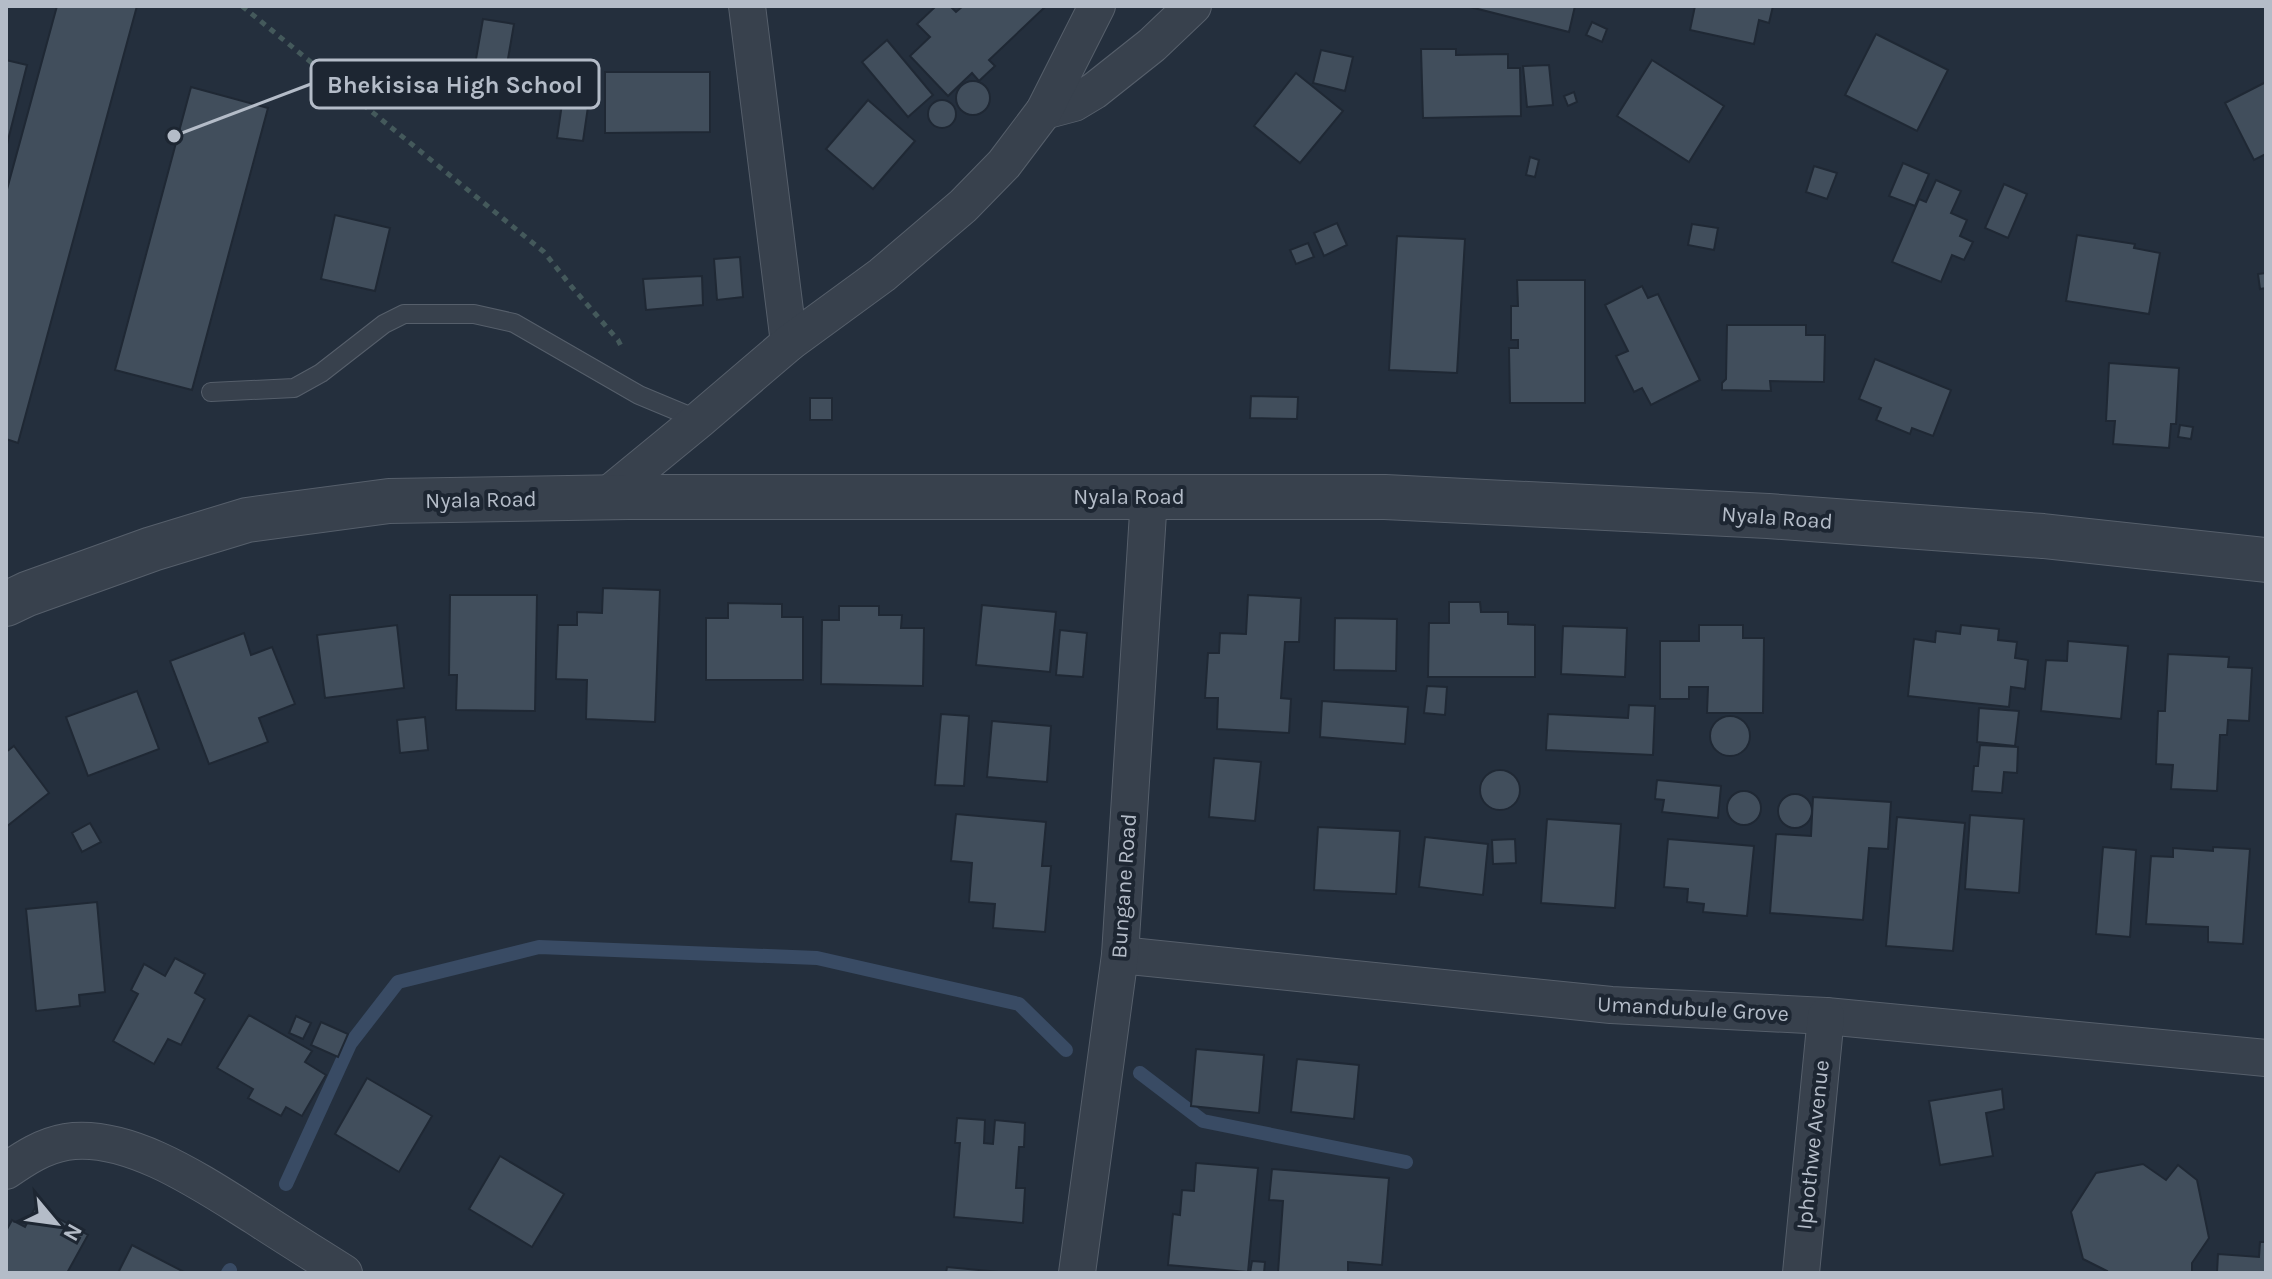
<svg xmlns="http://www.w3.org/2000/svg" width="2272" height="1279" font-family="Karla,sans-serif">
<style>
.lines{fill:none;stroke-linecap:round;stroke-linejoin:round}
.stream{stroke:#394b64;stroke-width:14}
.building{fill:#414e5c;stroke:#1f2834;stroke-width:2}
.service-casing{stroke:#565f6b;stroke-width:20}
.minor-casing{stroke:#565f6b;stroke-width:38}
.tertiary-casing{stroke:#565f6b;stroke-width:46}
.path{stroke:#44595b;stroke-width:5;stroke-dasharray:6 6;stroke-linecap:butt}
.service{stroke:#38414d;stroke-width:18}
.minor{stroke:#38414d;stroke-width:36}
.tertiary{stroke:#38414d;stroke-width:44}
.labels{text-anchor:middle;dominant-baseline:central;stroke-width:8;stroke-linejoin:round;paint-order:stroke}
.street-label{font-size:22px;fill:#b4bcc8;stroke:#1d2632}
.leader{fill:none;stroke:#b4bcc8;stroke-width:3}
.callout-dot{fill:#b4bcc8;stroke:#1d2632;stroke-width:3}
.callout{fill:#1d2632;stroke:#b4bcc8;stroke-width:3}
.callout-label{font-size:24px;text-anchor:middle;font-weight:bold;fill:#b4bcc8}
</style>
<rect width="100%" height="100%" fill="#242f3d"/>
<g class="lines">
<g class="stream">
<polyline points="1140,1073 1203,1121 1406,1162"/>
<polyline points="286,1184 350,1044 398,982 539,947 817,958 1019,1004 1066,1050"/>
<polyline points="228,1273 230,1270"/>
</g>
</g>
<g class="building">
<polygon points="57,6 137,6 18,443 6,439 6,193"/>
<polygon points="936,6 950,6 956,12 963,6 1046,6 989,60 995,66 979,81 972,73 948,96 910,56 930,37 917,24"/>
<polygon points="1466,6 1575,6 1569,32"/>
<polygon points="1693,6 1773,6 1769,23 1759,20 1754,44 1690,30 1695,6"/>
<polygon points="483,19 514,24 504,82 473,76"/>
<polygon points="1592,22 1607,29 1602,42 1586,35"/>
<polygon points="1876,34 1948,70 1917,131 1845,95"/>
<polygon points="887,40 933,95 908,117 862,62"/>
<polygon points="1421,49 1456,49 1456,55 1508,54 1508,68 1520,68 1521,116 1423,118"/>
<polygon points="1321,50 1353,57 1345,91 1313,83"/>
<polygon points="6,60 27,65 6,148"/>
<polygon points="1652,60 1724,106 1689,162 1617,116"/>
<polygon points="1549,65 1553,105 1527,107 1523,66"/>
<polygon points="605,72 710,72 710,132 605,133"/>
<polygon points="1296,73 1343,111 1300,163 1254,126"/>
<circle cx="973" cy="98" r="17"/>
<polygon points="2266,82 2266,154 2254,160 2225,103"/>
<polygon points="191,87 268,108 192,390 115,370"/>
<polygon points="1574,92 1577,102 1568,106 1564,96"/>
<polygon points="563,97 589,100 583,141 557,138"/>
<polygon points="868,100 915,141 873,189 826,149"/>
<circle cx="942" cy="114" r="14"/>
<polygon points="1530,157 1539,160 1535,177 1526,175"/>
<polygon points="1903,163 1929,174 1915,206 1889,196"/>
<polygon points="1814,166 1837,173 1827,199 1806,192"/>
<polygon points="1936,180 1961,191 1951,213 1967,220 1960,236 1973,242 1964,260 1952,255 1941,282 1892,262 1919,199 1926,202"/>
<polygon points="2004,184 2027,194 2008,238 1985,228"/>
<polygon points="335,215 390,228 375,291 321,279"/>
<polygon points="1337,223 1347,245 1324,256 1314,233"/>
<polygon points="1692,224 1718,228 1714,250 1688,245"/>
<polygon points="2077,235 2135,244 2134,248 2160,253 2149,314 2066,301"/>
<polygon points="1397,236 1465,239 1457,373 1389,370"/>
<polygon points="1308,243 1314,257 1296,264 1290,250"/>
<polygon points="740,257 743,297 717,300 714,259"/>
<polygon points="2266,273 2266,288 2260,289 2258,274"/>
<polygon points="702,276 703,305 646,310 643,279"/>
<polygon points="1517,280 1585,280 1585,403 1510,403 1509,348 1518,348 1518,340 1511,340 1511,306 1518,306"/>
<polygon points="1642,286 1648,298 1658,294 1700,380 1651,405 1642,388 1634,392 1616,356 1628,351 1605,305"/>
<polygon points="1727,325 1806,325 1806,335 1825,335 1824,382 1770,381 1771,391 1722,390 1722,383 1726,379"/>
<polygon points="1875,359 1951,390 1933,436 1912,428 1910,434 1876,420 1881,408 1859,399"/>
<polygon points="2109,363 2179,368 2176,424 2171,424 2169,448 2113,444 2115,421 2106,421"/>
<polygon points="1251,396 1298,397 1297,419 1250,418"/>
<rect x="810" y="398" width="22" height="22"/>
<polygon points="2180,425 2193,427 2191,439 2178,437"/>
<polygon points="603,588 660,590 655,722 586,719 587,680 556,679 558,625 577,625 577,612 602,613"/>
<polygon points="450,595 537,595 535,711 456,710 457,675 449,675"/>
<polygon points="1248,595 1301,598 1299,642 1285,642 1281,698 1291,699 1289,733 1217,729 1218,698 1205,698 1208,653 1219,653 1220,633 1246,634"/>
<polygon points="1449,602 1480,602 1481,612 1508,612 1508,624 1535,625 1535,677 1428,677 1429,623 1449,623"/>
<polygon points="728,603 782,604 782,617 803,617 803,680 706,680 706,618 728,618"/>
<polygon points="982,605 1056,612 1050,672 976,665"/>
<polygon points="839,606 879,606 879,615 902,615 901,628 924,628 923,686 821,684 822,620 839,620"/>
<polygon points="1335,618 1397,619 1396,671 1334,670"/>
<polygon points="397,625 404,688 325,698 317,635"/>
<polygon points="1699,625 1743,625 1743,638 1764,638 1763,713 1707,713 1708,687 1689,687 1689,699 1660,699 1660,641 1699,641"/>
<polygon points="1961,625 1999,629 1998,640 2017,642 2015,658 2028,660 2025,689 2011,687 2009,707 1908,696 1914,639 1935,642 1936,631 1960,634"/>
<polygon points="1563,626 1627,628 1625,677 1561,674"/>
<polygon points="1060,630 1087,633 1083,677 1056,675"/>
<polygon points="244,633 251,655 272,647 295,704 259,718 268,742 209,764 170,661"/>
<polygon points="2068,641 2128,646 2121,719 2041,711 2046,660 2067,661"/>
<polygon points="2168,654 2229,657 2228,667 2252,668 2249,721 2228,720 2227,735 2220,735 2217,791 2171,789 2173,765 2156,764 2158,711 2165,711"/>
<polygon points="1427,686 1447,687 1445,715 1424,713"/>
<polygon points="137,691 159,749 88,776 66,717"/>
<polygon points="1322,701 1408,707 1405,744 1320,737"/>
<polygon points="1629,705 1655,706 1653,755 1546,750 1548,714 1628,718"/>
<polygon points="1979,708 2019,711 2015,746 1977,742"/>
<polygon points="941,714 969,716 964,786 935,785"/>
<circle cx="1730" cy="736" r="20"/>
<polygon points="425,717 428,750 400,753 397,720"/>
<polygon points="992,721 1051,726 1047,782 987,777"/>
<polygon points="1980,745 2018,747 2017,773 2004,772 2002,793 1972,791 1974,766 1978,766"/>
<polygon points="14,746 49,793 6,827 6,752"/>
<polygon points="1214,758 1261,762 1255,821 1209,817"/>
<circle cx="1500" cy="790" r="20"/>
<polygon points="1657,780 1721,786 1718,818 1662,812 1664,800 1655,799"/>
<circle cx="1744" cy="808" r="17"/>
<circle cx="1795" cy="811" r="17"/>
<polygon points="1813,797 1891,802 1888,849 1869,848 1863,920 1770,913 1776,834 1811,836"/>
<polygon points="956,814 1046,822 1042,866 1051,866 1045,932 993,928 995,904 969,902 972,863 951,861"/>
<polygon points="1970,815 2024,819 2019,893 1965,889"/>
<polygon points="1897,817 1965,823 1953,951 1886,946"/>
<polygon points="1547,819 1621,824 1615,908 1541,903"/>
<polygon points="90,823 101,842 82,852 72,833"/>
<polygon points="1318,827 1400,831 1396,894 1314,890"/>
<polygon points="1425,837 1488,844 1483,895 1419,887"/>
<polygon points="1515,839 1516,863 1493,864 1492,840"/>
<polygon points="1668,839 1754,846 1747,916 1703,912 1704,904 1687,902 1688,889 1664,887"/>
<polygon points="2103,847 2136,850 2130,937 2096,934"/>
<polygon points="2213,847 2250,849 2243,944 2208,942 2208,927 2146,924 2151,856 2173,857 2173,848 2213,851"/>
<polygon points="97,902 105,992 79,995 80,1006 36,1011 26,909"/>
<polygon points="175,958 205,974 195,993 205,999 181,1045 168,1039 154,1064 113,1041 138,994 131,990 144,964 165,976"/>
<polygon points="249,1015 312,1051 305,1062 326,1075 302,1116 286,1107 281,1116 248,1098 253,1089 217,1068"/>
<polygon points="296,1016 311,1023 303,1039 289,1033"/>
<polygon points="321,1022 348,1034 338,1057 311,1045"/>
<polygon points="1196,1049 1264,1055 1259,1113 1191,1106"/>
<polygon points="1297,1059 1359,1065 1354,1119 1291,1112"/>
<polygon points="367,1078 432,1116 399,1172 335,1134"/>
<polygon points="2002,1089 2004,1109 1986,1113 1993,1156 1940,1165 1929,1101"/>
<polygon points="957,1118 985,1120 984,1143 993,1144 995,1120 1025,1123 1024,1147 1019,1147 1016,1188 1025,1188 1023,1223 954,1217 960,1143 955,1143"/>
<polygon points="500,1156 564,1194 532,1247 469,1209"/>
<polygon points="1196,1163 1258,1168 1248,1272 1168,1265 1173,1214 1180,1215 1182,1190 1194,1191"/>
<polygon points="2143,1164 2166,1180 2178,1165 2197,1180 2209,1238 2192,1263 2192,1273 2106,1273 2107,1271 2083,1259 2071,1212 2096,1173"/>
<polygon points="1272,1169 1389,1178 1382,1265 1348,1262 1348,1273 1278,1273 1283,1201 1269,1200"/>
<polygon points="36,1206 88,1235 67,1273 6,1273 6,1231 12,1220 25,1227"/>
<polygon points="2260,1242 2266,1242 2266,1273 2217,1273 2218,1254 2259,1257"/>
<polygon points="132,1245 186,1273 118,1273"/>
<polygon points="1252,1261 1265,1262 1264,1273 1250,1273"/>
<polygon points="947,1267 1010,1273 946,1273"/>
</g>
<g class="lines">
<defs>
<polyline id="service" points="211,392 294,388 321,373 384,324 404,314 474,314 514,323 639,395 699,420"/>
<g id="minor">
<polyline points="747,6 789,343"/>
<polyline points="1044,111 1074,103 1094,91 1152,45 1193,6"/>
<polyline points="604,498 699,420 789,343 882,275 963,206 1004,164 1044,111 1097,6"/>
<polyline points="1120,955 1611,1005 1826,1016 2266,1058"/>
<path d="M 6,1171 C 25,1158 43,1146 66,1142 C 129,1132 205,1185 256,1217 C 285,1236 314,1254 344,1273"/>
<polyline points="1077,1273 1120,955 1149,497"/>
<polyline points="1801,1273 1826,1016"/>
</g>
<polyline id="tertiary" points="6,604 27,594 152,549 247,520 389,501 628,497 1385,497 1768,516 2043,536 2266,560"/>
</defs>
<use href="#service" class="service-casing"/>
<use href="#minor" class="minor-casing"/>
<use href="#tertiary" class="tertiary-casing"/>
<polyline class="path" points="242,6 544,252 571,286 618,340 621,346"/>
<use href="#service" class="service"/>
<use href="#minor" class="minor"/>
<use href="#tertiary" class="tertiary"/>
</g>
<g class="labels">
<g class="street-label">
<text x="1129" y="497">Nyala Road</text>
<text transform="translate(481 500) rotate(-1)">Nyala Road</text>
<text transform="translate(1777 518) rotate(4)">Nyala Road</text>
<text transform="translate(1124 886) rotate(-86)">Bungane Road</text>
<text transform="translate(1693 1009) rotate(3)">Umandubule Grove</text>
<text transform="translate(1813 1145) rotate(-84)">Iphothwe Avenue</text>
</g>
</g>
<path class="leader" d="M174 136L311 84"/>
<circle class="callout-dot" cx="174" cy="136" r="8"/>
<rect class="callout" x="311" y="60" width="288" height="48" rx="8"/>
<g class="callout-label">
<text x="455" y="93">Bhekisisa High School</text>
</g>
<rect width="2272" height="1279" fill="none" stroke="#b4bcc8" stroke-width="16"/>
<g transform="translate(56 1223) rotate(119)" stroke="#1d2632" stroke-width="6" paint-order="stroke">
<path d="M0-6L14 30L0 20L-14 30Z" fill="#b4bcc8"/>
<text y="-12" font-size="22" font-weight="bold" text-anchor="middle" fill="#b4bcc8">N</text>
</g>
</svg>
